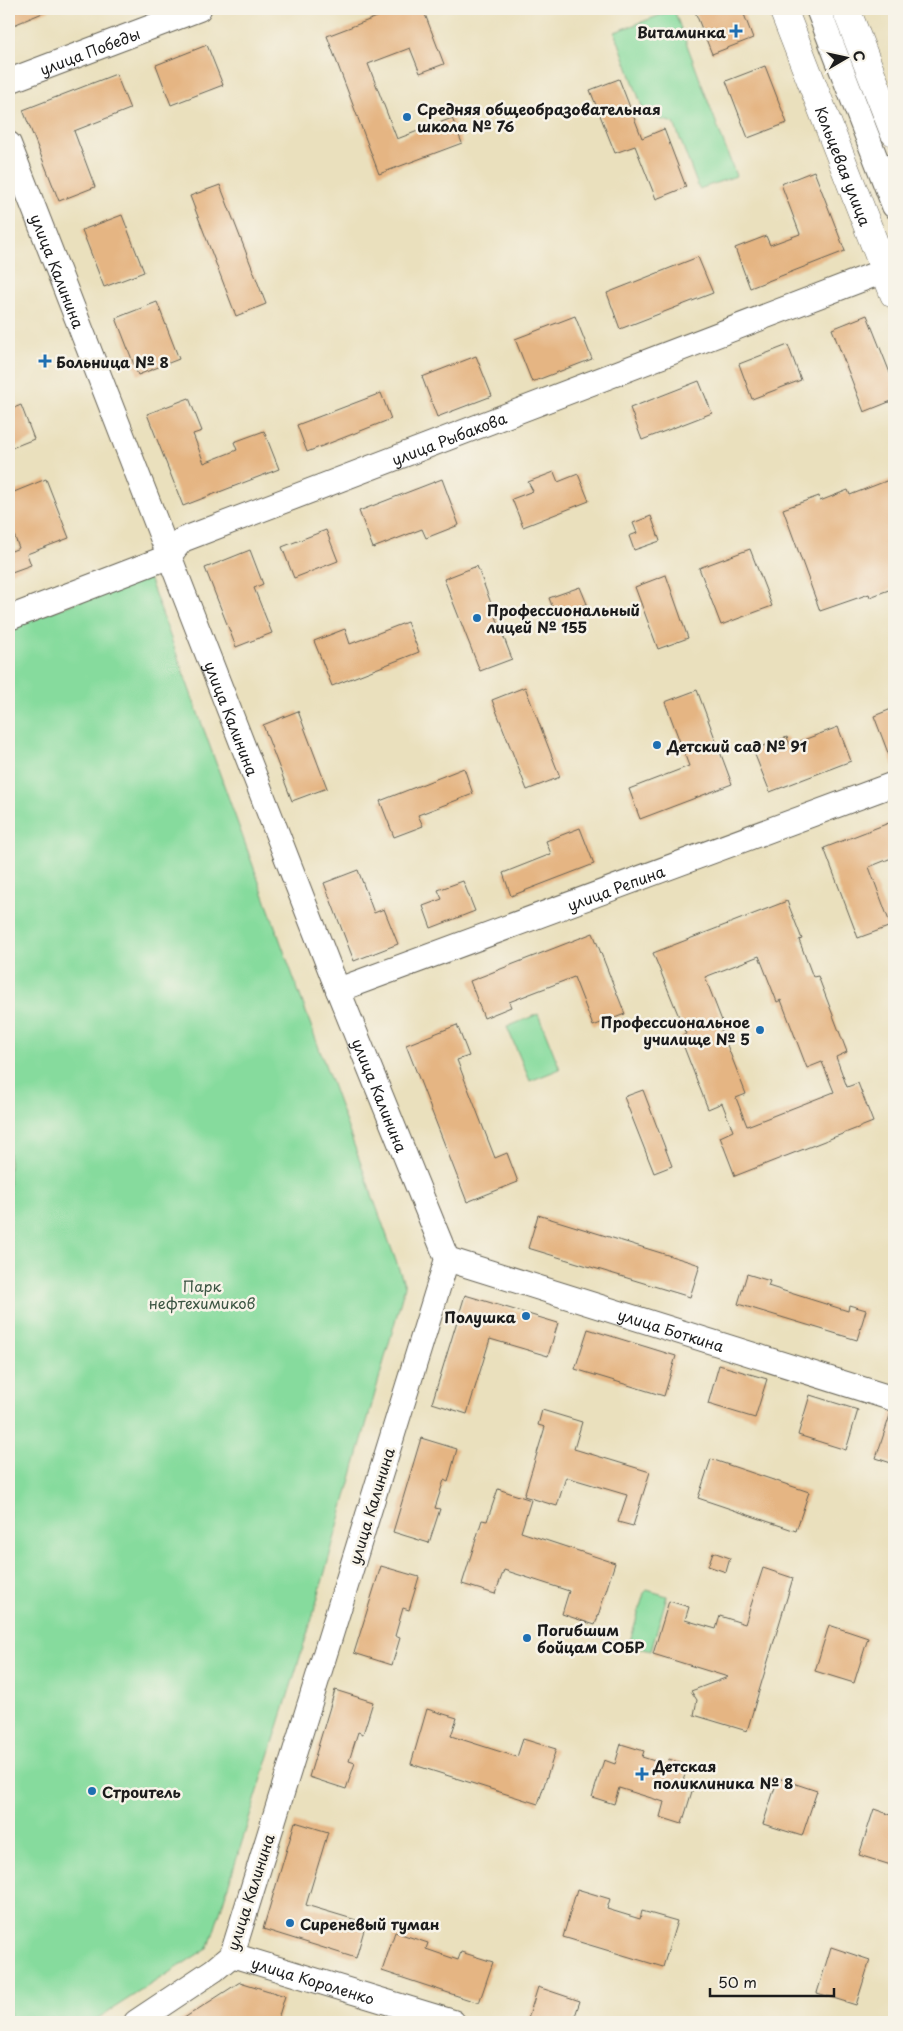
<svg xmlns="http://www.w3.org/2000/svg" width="903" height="2031" font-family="'Playpen Sans',sans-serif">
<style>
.green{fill:#86db9d;stroke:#517c5c}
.building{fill:#e5b583;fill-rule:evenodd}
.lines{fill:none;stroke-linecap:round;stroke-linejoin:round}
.minor-casing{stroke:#646154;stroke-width:26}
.major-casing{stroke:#646154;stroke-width:29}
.minor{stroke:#fff;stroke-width:24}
.major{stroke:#fff;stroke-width:28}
.poi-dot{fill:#1f6fb2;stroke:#f7f3e8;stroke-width:2}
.labels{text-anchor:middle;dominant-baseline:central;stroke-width:5;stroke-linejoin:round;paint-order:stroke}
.poi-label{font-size:15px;font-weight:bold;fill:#1c1c1c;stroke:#f7f3e8;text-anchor:start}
.street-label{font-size:15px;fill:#1c1c1c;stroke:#f7f3e8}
.park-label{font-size:15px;fill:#3c5543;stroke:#f7f3e8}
</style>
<rect width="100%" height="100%" fill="#f7f3e8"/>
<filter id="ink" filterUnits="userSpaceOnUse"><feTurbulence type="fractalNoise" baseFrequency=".02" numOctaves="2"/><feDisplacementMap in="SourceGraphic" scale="10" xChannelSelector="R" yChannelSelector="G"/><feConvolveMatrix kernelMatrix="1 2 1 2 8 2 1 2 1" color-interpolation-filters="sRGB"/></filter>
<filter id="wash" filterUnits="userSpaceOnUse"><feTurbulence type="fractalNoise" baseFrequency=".0096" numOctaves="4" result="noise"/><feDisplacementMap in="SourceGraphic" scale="20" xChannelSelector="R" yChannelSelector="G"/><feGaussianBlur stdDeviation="1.12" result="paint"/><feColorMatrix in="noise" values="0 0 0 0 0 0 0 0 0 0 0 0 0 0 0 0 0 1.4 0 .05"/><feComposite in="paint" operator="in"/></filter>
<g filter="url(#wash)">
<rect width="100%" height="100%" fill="#eae0bd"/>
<g class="green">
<polygon points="674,10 736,176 699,189 674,123 645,115 615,32"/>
<polygon points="148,575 405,1286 311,1622 209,1947 92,2022 9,2022 9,628"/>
<polygon points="538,1014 560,1069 530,1081 507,1027"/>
<polygon points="647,1590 667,1596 651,1651 632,1646 630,1641 644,1593"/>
</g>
<g id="blocks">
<g class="building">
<polygon points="9,9 52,9 9,27"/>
<polygon points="398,9 423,9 444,64 420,73 410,48 368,64 397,139 452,118 462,143 379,174 327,36"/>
<polygon points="694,9 742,9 753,38 712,54"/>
<polygon points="207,45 223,85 171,105 156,65"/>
<polygon points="765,66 787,123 748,138 726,81"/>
<polygon points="116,74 130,109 74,131 95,187 59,201 23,110"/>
<polygon points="619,79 642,138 664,129 686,187 656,199 635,146 615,153 590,90"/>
<polygon points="814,171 845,251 750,288 735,248 766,236 770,245 800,234 781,184"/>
<polygon points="220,185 266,304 236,316 190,196"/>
<polygon points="122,215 144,272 104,287 82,230"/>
<polygon points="698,257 713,293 620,329 607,293"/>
<polygon points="157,302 179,359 138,375 116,318"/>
<polygon points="867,315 894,383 894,400 864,412 832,329"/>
<polygon points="575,316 592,359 532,382 515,339"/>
<polygon points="788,345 801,380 752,399 739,364"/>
<polygon points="476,356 492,396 437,417 422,377"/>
<polygon points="699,381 712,413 642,440 630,408"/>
<polygon points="381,393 391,419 307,452 297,425"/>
<polygon points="189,398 202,431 193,434 204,463 237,450 234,442 264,431 279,469 183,506 147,414"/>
<polygon points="21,405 34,439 9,449 9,410"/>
<polygon points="554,472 558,482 578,474 589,501 523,527 512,499 533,491 528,482"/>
<polygon points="894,478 894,588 870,597 869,594 820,611 783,509 819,496 820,501 848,490 850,495"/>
<polygon points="46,479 69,538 27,554 31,565 9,573 9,552 19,548 9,522 9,494"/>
<polygon points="442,479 459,525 426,538 422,529 373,548 359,511"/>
<polygon points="651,516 660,541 634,550 629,536 637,533 633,523"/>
<polygon points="326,530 338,561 294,578 282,547"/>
<polygon points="750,549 772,606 721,625 699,568"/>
<polygon points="250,550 263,584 254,588 272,633 236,647 205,568"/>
<polygon points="477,566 512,659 480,671 444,579"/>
<polygon points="666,575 688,638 658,649 635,587"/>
<polygon points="580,587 587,604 556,616 549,598"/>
<polygon points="407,622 419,652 332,686 314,641 345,629 350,644"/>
<polygon points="525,687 560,777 527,790 492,700"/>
<polygon points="697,690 732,784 640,819 629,789 689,766 665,702"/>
<polygon points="894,708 894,766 893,766 874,716"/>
<polygon points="298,711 327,788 292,801 263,725"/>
<polygon points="838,727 851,761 770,792 753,750 787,737 790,745"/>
<polygon points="464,768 473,794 418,815 423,826 394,837 380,801"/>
<polygon points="894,821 894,857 869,867 891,926 858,938 824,848"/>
<polygon points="580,828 594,864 511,896 503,873 551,854 546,841"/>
<polygon points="358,870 374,913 384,909 398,944 354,961 324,883"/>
<polygon points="463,881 475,911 431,928 423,906 442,899 438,890"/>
<path d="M 787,901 L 802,939 L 799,940 L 813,977 L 818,976 L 847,1052 L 836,1057 L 847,1087 L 858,1083 L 873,1122 L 735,1176 L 720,1137 L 733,1131 L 722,1103 L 708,1109 L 680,1037 L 686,1034 L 653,953 ZM 759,956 L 777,1002 L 781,1000 L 807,1068 L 822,1062 L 834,1092 L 747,1126 L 736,1098 L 746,1094 L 720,1027 L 724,1026 L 705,977 Z"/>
<polygon points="593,933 625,1014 593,1026 574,977 509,1002 511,1007 484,1018 470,981"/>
<polygon points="457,1025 469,1056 457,1060 495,1158 507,1153 518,1182 467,1202 406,1045"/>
<polygon points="643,1090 672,1166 654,1173 624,1097"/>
<polygon points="538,1215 700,1265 690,1297 528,1248"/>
<polygon points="747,1274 770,1281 768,1286 848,1311 849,1305 866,1310 857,1340 738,1304"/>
<polygon points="465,1295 558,1323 548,1356 490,1339 467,1414 432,1403"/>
<polygon points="588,1329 676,1356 664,1396 575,1369"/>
<polygon points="719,1365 767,1379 755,1418 708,1404"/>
<polygon points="810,1395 858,1410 846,1450 798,1435"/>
<polygon points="542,1410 582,1422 574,1449 650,1472 633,1526 618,1522 627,1495 566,1477 557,1506 524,1496 545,1427 538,1425"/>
<polygon points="891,1412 894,1412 894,1464 876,1458"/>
<polygon points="421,1438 457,1449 448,1482 444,1480 435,1508 440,1509 429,1543 393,1532"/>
<polygon points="711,1459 809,1492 796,1531 698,1498"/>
<polygon points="498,1489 531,1500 521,1532 615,1563 595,1625 562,1614 569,1591 504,1570 495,1594 462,1584 482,1520 487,1521"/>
<polygon points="713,1552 730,1558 726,1572 708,1566"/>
<polygon points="381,1566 419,1577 409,1610 403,1608 395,1636 400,1638 392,1665 354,1653"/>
<polygon points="763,1568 793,1578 747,1731 694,1715 697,1700 691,1691 728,1677 653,1654 669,1601 689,1607 685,1620 716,1629 720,1616 745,1624"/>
<polygon points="829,1625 868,1638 854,1683 815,1671"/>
<polygon points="335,1690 373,1702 363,1734 358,1732 349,1761 355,1763 346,1789 309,1777"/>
<polygon points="427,1709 457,1718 451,1736 517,1757 523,1739 556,1749 538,1804 411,1764"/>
<polygon points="621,1744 644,1751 642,1757 667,1765 669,1759 688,1765 682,1784 693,1788 682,1824 660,1817 664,1802 619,1788 614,1804 592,1797 604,1760 615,1764"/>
<polygon points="778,1778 817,1791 802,1836 763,1824"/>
<polygon points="874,1809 894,1816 894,1866 859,1855"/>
<polygon points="295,1822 328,1832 306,1905 366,1923 356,1958 263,1929"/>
<polygon points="577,1889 610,1899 607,1909 640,1919 642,1911 677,1921 663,1967 563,1937"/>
<polygon points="395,1932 428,1943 426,1949 458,1960 461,1952 493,1962 479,2003 382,1971"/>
<polygon points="831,1947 870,1960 856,2005 817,1993"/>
<polygon points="240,1982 285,1996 277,2022 178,2022"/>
<polygon points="538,1987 580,2001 573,2022 527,2022"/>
</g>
</g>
</g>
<g filter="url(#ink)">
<use href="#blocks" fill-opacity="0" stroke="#646154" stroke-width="1"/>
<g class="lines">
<defs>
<g id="minor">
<polyline points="818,9 894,206"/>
<path id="s1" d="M 9,81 L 199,9"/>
<path id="s2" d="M 9,144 L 338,990 L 447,1259 L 232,1955 L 214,1970 L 136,2022"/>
<path id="s3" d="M 9,618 L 168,557 L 182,540 L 894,267"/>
<path id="s4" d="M 338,990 L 894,784"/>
<path id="s5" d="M 447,1259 L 894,1399"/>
<path id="s6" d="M 232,1955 L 453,2022"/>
</g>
<g id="major">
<path id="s7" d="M 783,9 L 894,294"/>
<polyline points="846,9 894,132"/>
</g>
</defs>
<use href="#minor" class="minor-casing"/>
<use href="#major" class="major-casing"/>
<use href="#minor" class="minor"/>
<use href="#major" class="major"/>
</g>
</g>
<g class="poi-dot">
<path d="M733.5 23.5h5v5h5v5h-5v5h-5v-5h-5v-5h5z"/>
<circle cx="407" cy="117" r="5"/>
<path d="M42.5 353.5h5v5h5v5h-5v5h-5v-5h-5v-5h5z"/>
<circle cx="477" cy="618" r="5"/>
<circle cx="657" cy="745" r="5"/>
<circle cx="760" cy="1030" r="5"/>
<circle cx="526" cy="1316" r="5"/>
<circle cx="527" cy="1638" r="5"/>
<path d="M639.5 1766.5h5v5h5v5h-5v5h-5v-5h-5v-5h5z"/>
<circle cx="92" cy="1791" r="5"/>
<circle cx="290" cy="1923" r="5"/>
</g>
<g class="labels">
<g class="poi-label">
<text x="726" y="31" text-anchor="end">Витаминка</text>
<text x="417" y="108">Средняя общеобразовательная<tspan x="417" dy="17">школа № 76</tspan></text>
<text x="56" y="361">Больница № 8</text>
<text x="487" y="609">Профессиональный<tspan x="487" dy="17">лицей № 155</tspan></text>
<text x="667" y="745">Детский сад № 91</text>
<text x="750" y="1021" text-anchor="end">Профессиональное<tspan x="750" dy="17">училище № 5</tspan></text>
<text x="516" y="1316" text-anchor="end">Полушка</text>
<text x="537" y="1629">Погибшим<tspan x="537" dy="17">бойцам СОБР</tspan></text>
<text x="653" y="1765">Детская<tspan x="653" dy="17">поликлиника № 8</tspan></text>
<text x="102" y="1791">Строитель</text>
<text x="300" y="1923">Сиреневый туман</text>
</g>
<g class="street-label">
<text stroke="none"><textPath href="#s1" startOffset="86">улица Победы</textPath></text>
<text stroke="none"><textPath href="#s7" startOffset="168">Кольцевая улица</textPath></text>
<text stroke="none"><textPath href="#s2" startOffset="136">улица Калинина</textPath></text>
<text stroke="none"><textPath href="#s3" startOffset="478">улица Рыбакова</textPath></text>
<text stroke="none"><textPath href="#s2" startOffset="616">улица Калинина</textPath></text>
<text stroke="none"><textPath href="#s4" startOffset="296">улица Репина</textPath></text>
<text stroke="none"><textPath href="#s2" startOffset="1021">улица Калинина</textPath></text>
<text stroke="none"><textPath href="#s5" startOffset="235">улица Боткина</textPath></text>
<text transform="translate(371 1506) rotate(-73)">улица Калинина</text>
<text transform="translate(250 1892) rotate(-72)">улица Калинина</text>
<text stroke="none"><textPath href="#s6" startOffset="85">улица Короленко</textPath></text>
</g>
<g class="park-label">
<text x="202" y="1285">Парк<tspan x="202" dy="17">нефтехимиков</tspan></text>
</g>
</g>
<rect width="903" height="2031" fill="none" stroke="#f7f3e8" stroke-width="30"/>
<g transform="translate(846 58) rotate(81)" stroke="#f7f3e8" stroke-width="4" paint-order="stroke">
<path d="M0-4L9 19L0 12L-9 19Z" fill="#1c1c1c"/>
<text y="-8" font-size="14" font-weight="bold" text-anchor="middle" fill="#1c1c1c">С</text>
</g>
<path d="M710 1988v8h124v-8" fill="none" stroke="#1c1c1c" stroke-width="2.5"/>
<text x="718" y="1988" font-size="15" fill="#1c1c1c" stroke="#f7f3e8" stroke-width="4" paint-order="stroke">50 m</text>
</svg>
